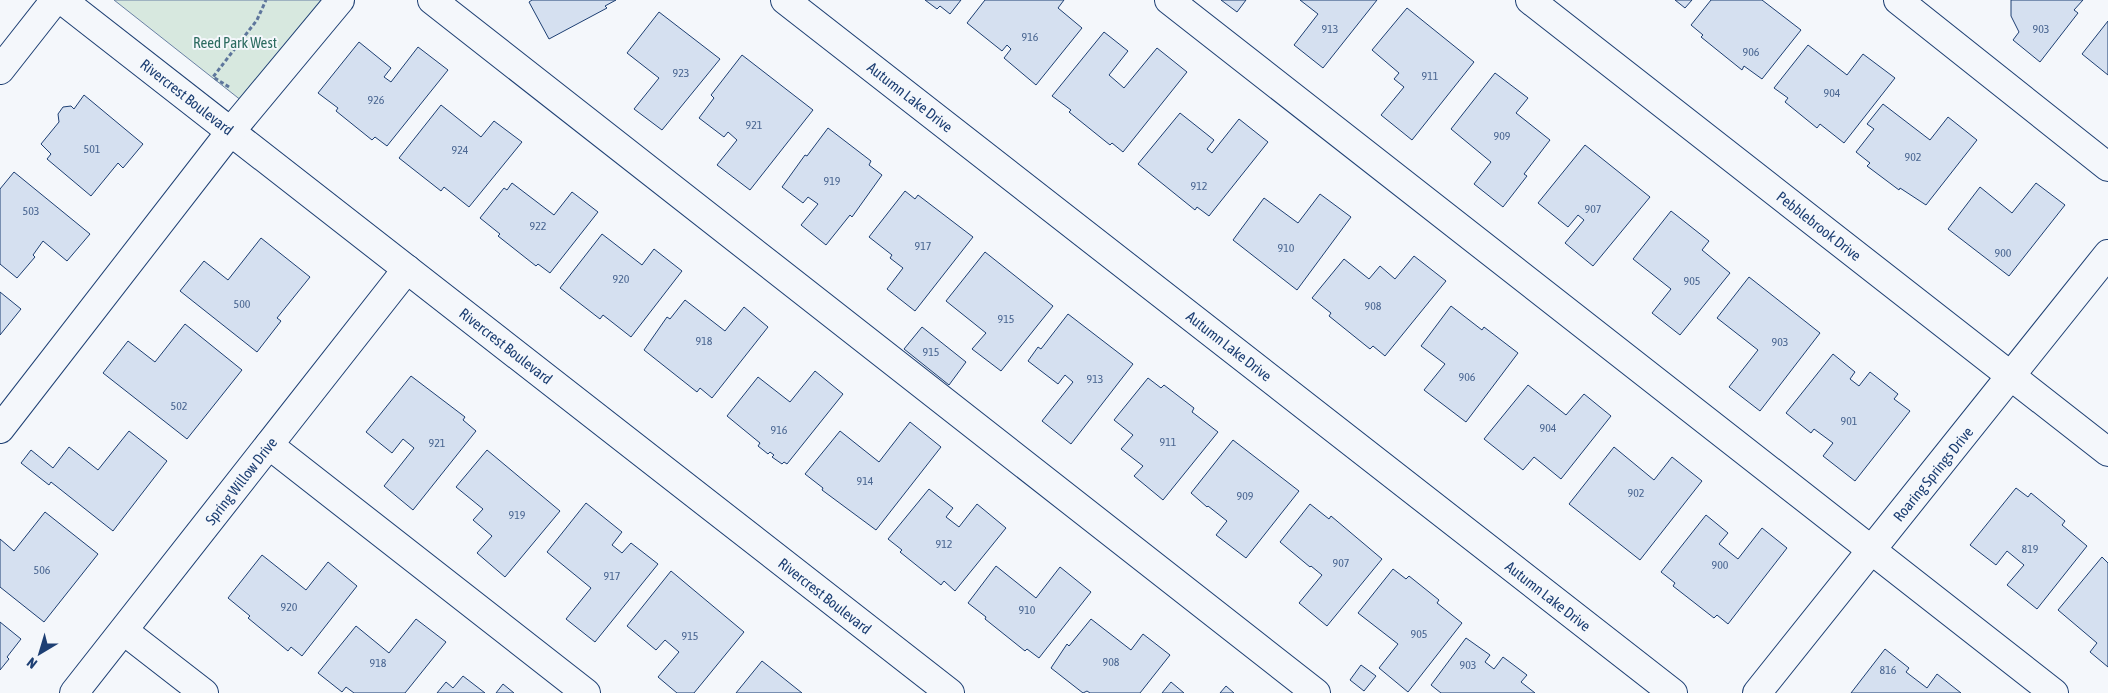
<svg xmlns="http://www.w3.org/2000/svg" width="2108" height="693" font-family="'Asap Condensed',sans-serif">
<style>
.green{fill:#d7e8df;stroke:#687fa3}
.building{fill:#d5e0f0;stroke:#1d3f73}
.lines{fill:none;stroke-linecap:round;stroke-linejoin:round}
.minor-casing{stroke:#1d3f73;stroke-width:30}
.path{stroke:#5e769c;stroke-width:3;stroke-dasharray:4 2.5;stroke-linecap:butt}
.minor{stroke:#f4f7fb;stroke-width:28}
.labels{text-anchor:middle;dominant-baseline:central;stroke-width:4;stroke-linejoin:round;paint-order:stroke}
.number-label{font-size:12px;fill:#4b6792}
.park-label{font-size:15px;fill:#2c6c60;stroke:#f4f7fb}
.street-label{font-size:15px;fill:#1d3f73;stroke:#f4f7fb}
</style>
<rect width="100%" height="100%" fill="#f4f7fb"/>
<polygon class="green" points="114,0 322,0 242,101"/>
<g class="building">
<polygon points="532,0 616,0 605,6 607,8 549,39 529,2"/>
<polygon points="925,0 961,0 950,14 940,6 937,9"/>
<polygon points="985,0 1064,0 1058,8 1082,28 1036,85 1004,58 1011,49 1007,45 1002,51 967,23"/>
<polygon points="1221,0 1246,0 1237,12"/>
<polygon points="1300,0 1377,0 1323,68 1294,45 1318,14"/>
<polygon points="1675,0 1692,0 1685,8"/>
<polygon points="1711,0 1762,0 1801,30 1762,79 1744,66 1742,70 1701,37 1703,35 1691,25"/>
<polygon points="2011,0 2083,0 2074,10 2078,13 2040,62 2013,40 2019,32 2011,16"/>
<polygon points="1407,8 1474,62 1412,140 1381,115 1404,87 1394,79 1399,73 1372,50"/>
<polygon points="659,12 720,59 662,130 634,109 659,78 627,53"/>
<polygon points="2108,21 2108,75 2082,54"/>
<polygon points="1104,32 1128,51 1109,75 1124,88 1157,48 1187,72 1123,152 1112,143 1110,145 1069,112 1071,110 1052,96"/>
<polygon points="359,42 391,68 384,77 391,82 418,47 448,70 387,146 375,137 372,140 336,111 338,108 318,93"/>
<polygon points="1808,45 1847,75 1863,54 1895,78 1844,143 1820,124 1817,128 1785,102 1788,98 1774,88"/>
<polygon points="742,55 813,110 750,190 717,165 737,140 728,132 724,137 699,118 714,98 711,95"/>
<polygon points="1495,73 1528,98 1516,113 1550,140 1524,174 1527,176 1503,207 1474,184 1491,162 1451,129"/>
<polygon points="84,95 143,144 123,168 118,163 91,196 47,159 51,154 41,144 59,122 58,114 63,107 71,106 74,109"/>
<polygon points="1883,104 1930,140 1948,117 1977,140 1926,205 1900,188 1899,190 1867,166 1870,163 1856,152 1874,129 1867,124"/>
<polygon points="441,105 481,137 494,121 522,142 469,207 444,187 441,191 399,158"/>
<polygon points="1180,113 1214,140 1207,149 1212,153 1239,119 1268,142 1209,216 1197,207 1195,210 1138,164"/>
<polygon points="828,128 871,161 869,165 882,175 852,217 850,215 826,245 801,225 818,204 808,197 803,203 782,187 805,155 807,156"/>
<polygon points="1585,145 1650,197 1593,266 1565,243 1584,220 1578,215 1568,227 1538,203"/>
<polygon points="14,172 90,234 67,261 43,241 33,255 35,257 17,278 0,264 0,189"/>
<polygon points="512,183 554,215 572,192 598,212 550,273 538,264 536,266 498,236 500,234 480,218 504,188 507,190"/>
<polygon points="2036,183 2065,205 2009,276 1948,229 1980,187 2012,213"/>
<polygon points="905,191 915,199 918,195 973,237 915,311 887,289 903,268 890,258 892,255 869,237"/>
<polygon points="1320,194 1351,217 1297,290 1233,240 1264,198 1298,223"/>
<polygon points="1671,211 1709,241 1702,250 1730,273 1680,335 1652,313 1671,289 1633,259"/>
<polygon points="602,234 642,265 654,249 682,271 631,337 603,315 600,319 560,288"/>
<polygon points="261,238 310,277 277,318 281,321 257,352 180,291 204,261 228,280"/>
<polygon points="985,252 1053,306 1001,371 972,349 986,333 946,301"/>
<polygon points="1414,256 1446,281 1385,356 1373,346 1370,349 1329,316 1331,313 1312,298 1344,259 1369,279 1380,266 1395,279"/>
<polygon points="1749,277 1820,333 1760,411 1729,387 1758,350 1717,318"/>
<polygon points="0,292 21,309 0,335"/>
<polygon points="685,300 725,331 744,307 768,327 712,398 700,388 697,392 644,350 667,317 670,319"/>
<polygon points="1451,306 1482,330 1484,327 1518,353 1466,422 1424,390 1445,364 1421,346"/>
<polygon points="1068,314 1133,364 1071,444 1042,421 1073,382 1065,375 1058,384 1028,361 1038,347 1041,349"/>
<polygon points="185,324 242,370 187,439 103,373 128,341 155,362"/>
<polygon points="922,327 966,362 949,385 904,349"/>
<polygon points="1833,354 1855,372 1850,379 1859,386 1870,372 1898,394 1894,399 1910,411 1855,481 1823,456 1833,443 1814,429 1811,433 1786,413"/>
<polygon points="815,371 843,394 787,464 784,462 782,464 772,457 774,455 770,452 768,454 758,446 760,443 727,416 758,377 790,402"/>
<polygon points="411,376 465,417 463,420 476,431 413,510 384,486 414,448 403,439 392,453 366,432"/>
<polygon points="1148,378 1161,388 1164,385 1194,408 1192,412 1218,432 1163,500 1134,476 1143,466 1121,449 1133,435 1114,420"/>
<polygon points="1528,385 1566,415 1584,394 1611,416 1561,479 1534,457 1523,470 1484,439"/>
<polygon points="910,422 941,447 876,530 822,490 823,488 805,474 840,431 879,462"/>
<polygon points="129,431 167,461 113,531 51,482 49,485 21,463 31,450 53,468 69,447 98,470"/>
<polygon points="1233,440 1299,491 1246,558 1216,535 1227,521 1208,506 1207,507 1191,493"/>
<polygon points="1614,447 1654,480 1672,457 1702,481 1640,560 1569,504"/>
<polygon points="487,450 560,511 505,577 477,553 492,536 473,520 483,509 456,487"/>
<polygon points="2016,488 2028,497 2031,493 2065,521 2062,525 2087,546 2037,609 2007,585 2024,565 2007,551 1996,565 1970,545"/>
<polygon points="929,489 953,508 946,517 959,527 977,504 1006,528 955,591 944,581 941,585 900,552 902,550 888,539"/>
<polygon points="586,503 622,532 612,545 622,553 631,543 658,564 595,642 566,619 591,588 547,552"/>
<polygon points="1310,504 1329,519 1331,516 1382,559 1327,626 1299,603 1322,575 1311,566 1310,567 1280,542"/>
<polygon points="45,512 98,554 44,622 0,587 0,539 14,551"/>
<polygon points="1706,515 1728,533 1719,544 1738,559 1762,528 1787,548 1728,624 1717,615 1714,618 1673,586 1675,583 1661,572"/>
<polygon points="262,555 306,590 328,562 357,586 302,656 291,647 288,651 248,618 250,616 228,598"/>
<polygon points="2102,557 2108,563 2108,667 2090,652 2097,643 2058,610"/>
<polygon points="996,566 1036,598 1060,567 1091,592 1039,658 1027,649 1025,651 985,619 986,617 968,603"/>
<polygon points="1393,569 1406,579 1409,576 1439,600 1437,603 1462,623 1408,692 1379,668 1398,644 1358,613"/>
<polygon points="671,571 744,632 694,693 677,693 658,677 679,652 665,640 656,650 627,626"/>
<polygon points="416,619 446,642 405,693 354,693 346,687 342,692 318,673 356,626 389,653"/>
<polygon points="1091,619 1131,650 1143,634 1170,655 1140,693 1090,693 1087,691 1083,693 1051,668 1067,644 1069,646"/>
<polygon points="0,622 21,639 7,657 9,659 0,670"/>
<polygon points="1466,638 1490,655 1485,662 1494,669 1503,657 1527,675 1521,682 1535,693 1441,693 1431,685"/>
<polygon points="1885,649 1909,668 1906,672 1927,688 1937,674 1961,693 1851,693"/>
<polygon points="762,661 802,693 736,693"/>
<polygon points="1361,665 1376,676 1364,691 1350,680"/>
<polygon points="463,676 485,693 437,693 446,682 453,688"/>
<polygon points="1171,682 1184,693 1162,693"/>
<polygon points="503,684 514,693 496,693"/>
<polygon points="1226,686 1234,693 1220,693"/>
</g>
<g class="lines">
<defs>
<g id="minor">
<polyline points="62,0 950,693"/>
<polyline points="432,0 1316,693"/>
<polyline points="785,0 1673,693"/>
<polyline points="1169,0 2054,693"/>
<polyline points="1530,0 2108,452"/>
<polyline points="1898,0 2108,167"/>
<polyline points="0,70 55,0"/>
<polyline points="0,429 231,131 340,0"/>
<polyline points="269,445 586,693"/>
<polyline points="124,631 204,693"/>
<polyline points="74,693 407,269"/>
<polyline points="1757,693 2108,254"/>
</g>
</defs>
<use href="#minor" class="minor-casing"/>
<polyline class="path" points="229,87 213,77 257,20 266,0"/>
<use href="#minor" class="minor"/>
</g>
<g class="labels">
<g class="number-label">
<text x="1330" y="29">913</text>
<text x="2041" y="29">903</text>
<text x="1030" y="37">916</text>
<text x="1751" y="52">906</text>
<text x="681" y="73">923</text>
<text x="1430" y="76">911</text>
<text x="1832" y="93">904</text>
<text x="376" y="100">926</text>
<text x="754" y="125">921</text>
<text x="1502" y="136">909</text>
<text x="92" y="149">501</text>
<text x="460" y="150">924</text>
<text x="1913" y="157">902</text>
<text x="832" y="181">919</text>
<text x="1199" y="186">912</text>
<text x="1593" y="209">907</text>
<text x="31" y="211">503</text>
<text x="538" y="226">922</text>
<text x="923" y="246">917</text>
<text x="1286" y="248">910</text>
<text x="2003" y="253">900</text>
<text x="621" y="279">920</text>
<text x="1692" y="281">905</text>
<text x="242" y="304">500</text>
<text x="1373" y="306">908</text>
<text x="1006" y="319">915</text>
<text x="704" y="341">918</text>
<text x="1780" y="342">903</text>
<text x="931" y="352">915</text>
<text x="1467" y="377">906</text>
<text x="1095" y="379">913</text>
<text x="179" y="406">502</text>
<text x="1849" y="421">901</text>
<text x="1548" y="428">904</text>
<text x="779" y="430">916</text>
<text x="1168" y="442">911</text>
<text x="437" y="443">921</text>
<text x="865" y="481">914</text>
<text x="1636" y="493">902</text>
<text x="1245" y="496">909</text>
<text x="517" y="515">919</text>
<text x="944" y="544">912</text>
<text x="2030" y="549">819</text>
<text x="1341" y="563">907</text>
<text x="1720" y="565">900</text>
<text x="42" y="570">506</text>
<text x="612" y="576">917</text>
<text x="289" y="607">920</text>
<text x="1027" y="610">910</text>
<text x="1419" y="634">905</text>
<text x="690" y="636">915</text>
<text x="1111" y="662">908</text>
<text x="378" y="663">918</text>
<text x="1468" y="665">903</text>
<text x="1888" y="670">816</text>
</g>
<g class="park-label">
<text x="235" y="42">Reed Park West</text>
</g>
<g class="street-label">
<text transform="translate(187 97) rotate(38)">Rivercrest Boulevard</text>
<text transform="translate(910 97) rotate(38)">Autumn Lake Drive</text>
<text transform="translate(1819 226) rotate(38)">Pebblebrook Drive</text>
<text transform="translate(506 346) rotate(38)">Rivercrest Boulevard</text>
<text transform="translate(1229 346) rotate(38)">Autumn Lake Drive</text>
<text transform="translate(1933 474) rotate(-51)">Roaring Springs Drive</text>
<text transform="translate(241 481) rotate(-52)">Spring Willow Drive</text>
<text transform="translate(825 596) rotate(38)">Rivercrest Boulevard</text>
<text transform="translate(1548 596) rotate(38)">Autumn Lake Drive</text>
</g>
</g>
<g transform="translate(40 653) rotate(218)" stroke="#f4f7fb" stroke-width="4" paint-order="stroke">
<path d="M0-4L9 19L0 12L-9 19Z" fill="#1d3f73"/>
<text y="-8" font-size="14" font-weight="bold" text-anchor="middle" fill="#1d3f73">N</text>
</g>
</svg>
